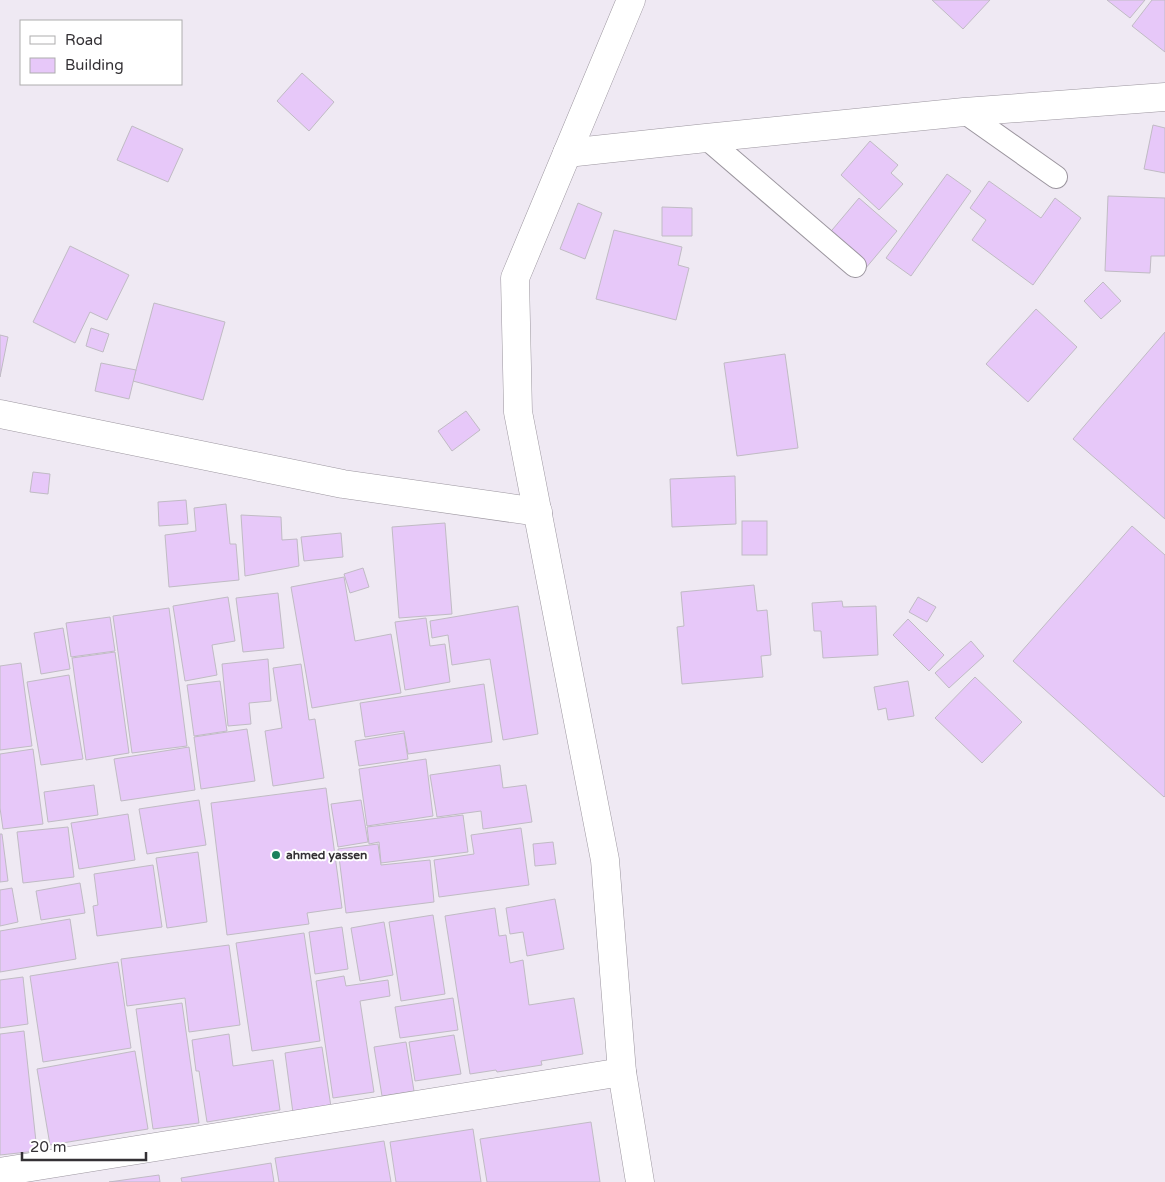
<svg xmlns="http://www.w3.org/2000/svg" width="1165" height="1182" font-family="'Varela Round',sans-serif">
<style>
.building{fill:#e7c8f9;stroke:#c0bbc4}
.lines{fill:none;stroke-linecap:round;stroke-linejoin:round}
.service-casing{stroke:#9c969f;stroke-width:24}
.minor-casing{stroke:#9c969f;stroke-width:29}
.tertiary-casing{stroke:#9c969f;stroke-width:29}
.service{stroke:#fff;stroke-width:22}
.minor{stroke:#fff;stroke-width:28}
.tertiary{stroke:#fff;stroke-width:28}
.poi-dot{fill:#1b815c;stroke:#fff;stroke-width:2}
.labels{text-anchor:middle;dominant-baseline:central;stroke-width:4;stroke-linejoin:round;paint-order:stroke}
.poi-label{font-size:12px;font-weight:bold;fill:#343135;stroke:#fff;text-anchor:start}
</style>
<rect width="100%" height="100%" fill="#efe9f3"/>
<g class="building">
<polygon points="932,0 990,0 963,29"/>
<polygon points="1107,0 1145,0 1130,18"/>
<polygon points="1152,0 1165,0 1165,52 1132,26"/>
<polygon points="302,73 334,102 309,131 277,101"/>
<polygon points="1153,125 1165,128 1165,173 1144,169"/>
<polygon points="132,126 183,149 168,182 117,160"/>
<polygon points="870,141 898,165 891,173 903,184 879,210 841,175"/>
<polygon points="947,174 971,191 911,276 886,258"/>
<polygon points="989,181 1041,218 1055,198 1081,218 1033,285 972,240 986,220 970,208"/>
<polygon points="1108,196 1165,198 1165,256 1151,256 1150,273 1105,271"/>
<polygon points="859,198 897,231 865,269 827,236"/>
<polygon points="578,203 602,213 585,259 560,249"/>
<polygon points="662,207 692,208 692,236 662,236"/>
<polygon points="614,230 682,247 678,265 689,268 676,320 596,299"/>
<polygon points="70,246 129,275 107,320 90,312 75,343 33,322"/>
<polygon points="1103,282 1121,301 1101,319 1084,301"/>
<polygon points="154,303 225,322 203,400 133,381"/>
<polygon points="1036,309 1077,347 1028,402 986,364"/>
<polygon points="91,328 109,334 103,352 86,346"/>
<polygon points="1165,332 1165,519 1073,439"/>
<polygon points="0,335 8,337 0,377"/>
<polygon points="785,354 798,448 737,456 724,363"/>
<polygon points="101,363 136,370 129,399 95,391"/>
<polygon points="466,411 480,430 452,451 438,431"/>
<polygon points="33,472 50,474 48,494 30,492"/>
<polygon points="735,476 736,524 672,527 670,479"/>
<polygon points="186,500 188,524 159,526 158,502"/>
<polygon points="226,504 230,544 236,544 239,580 169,587 165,535 196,531 194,508"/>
<polygon points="241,515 281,517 282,540 297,539 299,566 245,576"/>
<rect x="742" y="521" width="25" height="34"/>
<polygon points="445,523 452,614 399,618 392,527"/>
<polygon points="1132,526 1165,555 1165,796 1164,797 1013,661"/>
<polygon points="341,533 343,557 304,561 301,537"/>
<polygon points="363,568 369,587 350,593 344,574"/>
<polygon points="344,577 355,641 391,634 401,693 312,708 291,587"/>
<polygon points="754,585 757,611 767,610 771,655 761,656 763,677 682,684 677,627 684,626 681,592"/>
<polygon points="278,593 284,648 243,652 236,598"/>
<polygon points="228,597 235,641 212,645 217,675 185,681 173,606"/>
<polygon points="918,597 936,607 927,622 909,612"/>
<polygon points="842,601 843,607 876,606 878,655 823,658 821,631 814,631 812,603"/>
<polygon points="518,606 538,734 503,740 490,659 452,665 448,635 432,638 430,621"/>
<polygon points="169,608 187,746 132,753 113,616"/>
<polygon points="110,617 115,651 71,657 66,623"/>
<polygon points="426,618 430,646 445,644 450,682 405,690 395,622"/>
<polygon points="908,619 944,655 929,671 893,635"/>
<polygon points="63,628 70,669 41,674 34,633"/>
<polygon points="971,641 984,656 949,688 935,673"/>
<polygon points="115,652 129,753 86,760 72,658"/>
<polygon points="268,659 271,701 249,703 251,724 228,726 222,664"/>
<polygon points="21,663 32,746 0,750 0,666"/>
<polygon points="301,664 309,720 315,719 324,778 273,786 265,731 282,728 273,668"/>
<polygon points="69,675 83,759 41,765 27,682"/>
<polygon points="975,677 1022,722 982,763 935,718"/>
<polygon points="220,681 227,731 194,736 187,685"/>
<polygon points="908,681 914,716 888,720 886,708 878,710 874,687"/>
<polygon points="484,684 492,742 408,754 404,731 365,737 360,703"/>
<polygon points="247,729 255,781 201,789 194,737"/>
<polygon points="404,733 408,759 359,766 355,741"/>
<polygon points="189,747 195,790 121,801 114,759"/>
<polygon points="33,749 43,824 3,829 0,808 0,754"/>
<polygon points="426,759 433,816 367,826 359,769"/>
<polygon points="500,765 503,788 526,785 532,822 483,829 481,811 437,817 430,775"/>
<polygon points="94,785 98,815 48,822 44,792"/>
<polygon points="326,788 342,908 307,913 309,924 227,935 211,803"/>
<polygon points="199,800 206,845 147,854 139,809"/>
<polygon points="361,800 368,842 338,847 331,804"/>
<polygon points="128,814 135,860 79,869 71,823"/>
<polygon points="463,815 468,852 381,863 379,842 369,844 367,827"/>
<polygon points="68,827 74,877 23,883 17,832"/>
<polygon points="521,828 529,885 439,897 434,860 474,854 471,835"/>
<polygon points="0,834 2,834 8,881 0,882"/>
<polygon points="553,842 556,864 535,866 533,844"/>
<polygon points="378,844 381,865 430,860 434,902 346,913 338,849"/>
<polygon points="198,852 207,922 167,928 156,858"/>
<polygon points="153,865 162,927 97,936 93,906 98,905 94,874"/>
<polygon points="80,883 85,913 41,920 36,891"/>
<polygon points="12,888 18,922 0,926 0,890"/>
<polygon points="555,899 564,949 527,956 523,932 510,934 506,908"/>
<polygon points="495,908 499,936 506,935 510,963 523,960 529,1005 574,998 583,1054 541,1061 542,1065 497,1072 496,1070 470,1074 445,916"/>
<polygon points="433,915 445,994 401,1001 389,922"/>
<polygon points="70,919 76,959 0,972 0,931"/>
<polygon points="384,922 393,975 360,981 351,928"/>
<polygon points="342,927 348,969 315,974 309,932"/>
<polygon points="304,933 320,1041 252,1051 236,943"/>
<polygon points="229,945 240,1025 189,1032 185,998 127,1006 121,959"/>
<polygon points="118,962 131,1048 43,1062 30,976"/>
<polygon points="344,976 346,986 388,980 390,996 360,1001 374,1092 333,1098 316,981"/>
<polygon points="23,977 28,1024 0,1028 0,980"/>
<polygon points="453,998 458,1030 400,1038 395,1007"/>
<polygon points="182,1003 199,1123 153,1129 136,1009"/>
<polygon points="24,1031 37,1151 0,1155 0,1034"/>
<polygon points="229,1034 233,1066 273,1060 280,1110 207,1122 199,1071 196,1071 192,1040"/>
<polygon points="454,1035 461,1074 415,1081 409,1042"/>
<polygon points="406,1042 414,1091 382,1096 374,1047"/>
<polygon points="322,1047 331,1107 293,1113 285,1053"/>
<polygon points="135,1051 148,1129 50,1145 37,1069"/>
<polygon points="591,1122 600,1182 487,1182 480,1139"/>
<polygon points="473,1129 481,1182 396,1182 390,1142"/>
<polygon points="384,1141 391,1182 279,1182 275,1158"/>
<polygon points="271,1163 274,1182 182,1182 181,1178"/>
<polygon points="159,1175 160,1182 109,1182"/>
</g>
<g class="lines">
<defs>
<g id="service">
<polyline points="964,112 1056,177"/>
<polyline points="706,138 855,266"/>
</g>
<g id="minor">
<polyline points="567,153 706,138 964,112 1165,97"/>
<polyline points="0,1172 622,1072"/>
</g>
<g id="tertiary">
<polyline points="631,0 515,278 518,412 605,860 622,1072 640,1182"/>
<polyline points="0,414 343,484 538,512"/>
</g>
</defs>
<use href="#service" class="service-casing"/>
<use href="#minor" class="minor-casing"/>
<use href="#tertiary" class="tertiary-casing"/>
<use href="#service" class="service"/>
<use href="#minor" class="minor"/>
<use href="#tertiary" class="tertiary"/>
</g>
<circle class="poi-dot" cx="276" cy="855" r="5"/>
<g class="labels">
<g class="poi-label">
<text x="286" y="855">ahmed yassen</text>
</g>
</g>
<rect x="20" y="20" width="162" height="65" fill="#ffffff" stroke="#aeadae"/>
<rect x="30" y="36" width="25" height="8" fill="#ffffff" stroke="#aeadae"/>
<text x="65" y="45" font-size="15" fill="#343135">Road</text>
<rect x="30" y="58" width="25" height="15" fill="#e7c8f9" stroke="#aeadae"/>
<text x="65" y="70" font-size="15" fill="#343135">Building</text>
<path d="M22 1152v8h124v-8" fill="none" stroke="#343135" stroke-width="2.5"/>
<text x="30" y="1152" font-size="15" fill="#343135" stroke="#ffffff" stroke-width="4" paint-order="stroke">20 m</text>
</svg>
